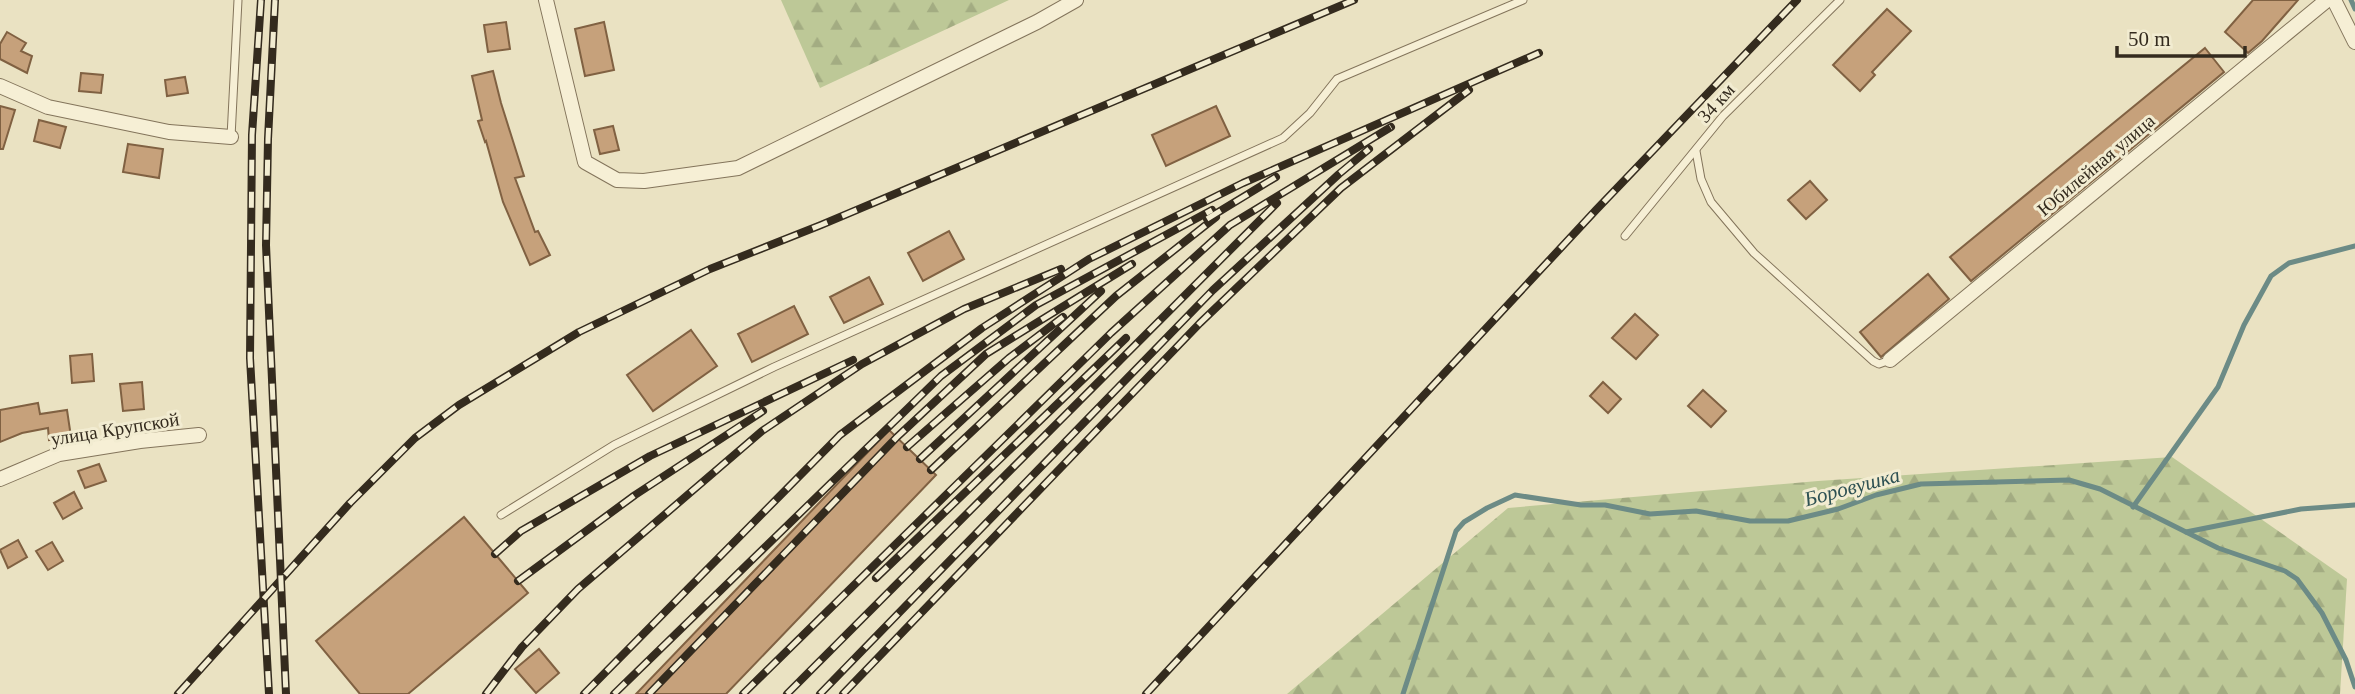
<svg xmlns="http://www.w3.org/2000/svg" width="2355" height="694" font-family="'Times New Roman',serif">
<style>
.forest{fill:url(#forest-firs)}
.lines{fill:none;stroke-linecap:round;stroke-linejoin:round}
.stream{stroke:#6c8b86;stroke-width:5}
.building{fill:#c6a17b;stroke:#806142;stroke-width:2}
.service-casing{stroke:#83745b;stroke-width:9}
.minor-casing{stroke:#83745b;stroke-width:16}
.service{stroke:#f6efd5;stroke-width:7}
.minor{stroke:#f6efd5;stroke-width:14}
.rail-casing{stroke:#342b1e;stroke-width:8}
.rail{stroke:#f2ecd1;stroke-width:5;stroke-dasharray:16;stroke-linecap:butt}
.labels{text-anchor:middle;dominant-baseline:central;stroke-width:6;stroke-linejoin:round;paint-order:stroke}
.street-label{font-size:19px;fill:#342b1e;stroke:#f2ecd1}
.water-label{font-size:21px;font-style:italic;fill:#2e5153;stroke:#f2ecd1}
</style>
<defs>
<pattern id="forest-firs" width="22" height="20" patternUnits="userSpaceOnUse" patternTransform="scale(1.75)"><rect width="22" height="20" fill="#bdc897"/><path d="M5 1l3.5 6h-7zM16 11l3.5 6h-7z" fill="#a3ac82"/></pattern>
</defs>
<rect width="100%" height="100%" fill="#eae2c2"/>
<g class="forest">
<polygon points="781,0 1009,0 820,88"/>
<polygon points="2172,457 2347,579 2340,694 1287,694 1508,508 1818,481"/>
</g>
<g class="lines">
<g class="stream">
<polyline points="2351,0 2355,9"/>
<polyline points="2133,507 2218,387 2244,325 2271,276 2289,263 2355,246"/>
<polyline points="2186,532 2301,509 2355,505"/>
<polyline points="1403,694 1456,531 1464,522 1487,508 1515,495 1581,505 1605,505 1650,514 1696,511 1750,521 1788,521 1838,509 1876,495 1921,484 2069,480 2100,489 2218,548 2285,571 2297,579 2322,613 2346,660 2355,687"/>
</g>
</g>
<g class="building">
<polygon points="2253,0 2298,0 2262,41 2248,53 2225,32"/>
<polygon points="1887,9 1911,31 1872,72 1875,75 1860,91 1833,65"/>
<polygon points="506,22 510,49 488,52 484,25"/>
<polygon points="604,22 614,70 585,76 575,29"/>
<polygon points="7,32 26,43 21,51 32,56 27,73 0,59 0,44"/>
<polygon points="2205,48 2224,72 1971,281 1950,257"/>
<polygon points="493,71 501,103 524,176 515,178 535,232 538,231 550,255 530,265 503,202 486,141 485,142 478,121 482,120 472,76"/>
<polygon points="81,73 103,75 101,93 79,91"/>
<polygon points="185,77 188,93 167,96 165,80"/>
<polygon points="0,106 15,110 3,149 0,149"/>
<polygon points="1216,106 1230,136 1166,166 1152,135"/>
<polygon points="39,120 66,127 60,148 34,141"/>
<polygon points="613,126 619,150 600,154 594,130"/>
<polygon points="128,144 163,149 159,178 123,172"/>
<polygon points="1810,181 1827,200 1806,219 1788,200"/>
<polygon points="949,231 964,259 923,281 908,253"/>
<polygon points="1928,274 1949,299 1881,357 1860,332"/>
<polygon points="869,277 883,304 844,323 830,297"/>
<polygon points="794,306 808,334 752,362 738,334"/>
<polygon points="1635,314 1658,335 1636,359 1612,338"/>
<polygon points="691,330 717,366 653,411 627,375"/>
<polygon points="92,354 94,381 72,383 70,356"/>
<polygon points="142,382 144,409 123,411 120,384"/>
<polygon points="1603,382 1621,399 1608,413 1590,396"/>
<polygon points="1703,390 1726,411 1711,427 1688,406"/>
<polygon points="38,403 40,414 67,410 71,437 49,440 48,428 22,433 0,442 0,410"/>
<polygon points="889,430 936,475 726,694 636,694"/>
<polygon points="99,464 106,481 85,488 78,471"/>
<polygon points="74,492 82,508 63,519 54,503"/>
<polygon points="464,517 528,593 408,694 360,694 316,641"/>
<polygon points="18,540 27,557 8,568 0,550"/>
<polygon points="52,542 63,561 48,570 36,551"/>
<polygon points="539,649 559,673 536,693 515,669"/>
</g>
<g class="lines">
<defs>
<g id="service">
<polyline points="231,137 238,0"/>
<polyline points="1696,151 1701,179 1711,202 1754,253 1873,361 1879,364 1890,360"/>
<polyline points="1625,236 1723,116 1840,0"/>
<polyline points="501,515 614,445 774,367 1283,138 1310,113 1337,79 1523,0"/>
</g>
<g id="minor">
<polyline points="546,0 585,162 617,180 644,181 738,168 1037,22 1076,0"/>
<polyline points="2334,0 2355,42"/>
<polyline points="0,86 48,107 169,132 231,137"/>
<polyline points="1890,360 2327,0"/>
<polyline points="0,479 59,454 140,441 199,435"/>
</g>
</defs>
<use href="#service" class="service-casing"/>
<use href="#minor" class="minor-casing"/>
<use href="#service" class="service"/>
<use href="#minor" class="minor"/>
<defs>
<g id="rail">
<polyline points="261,0 252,135 250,358 269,694"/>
<polyline points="275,0 268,139 266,245 286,694"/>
<polyline points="1207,219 1276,177"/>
<polyline points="907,447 1009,358 1063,317"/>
<polyline points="920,459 1101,291"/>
<polyline points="931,470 1116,296 1216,217"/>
<polyline points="495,554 521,531 650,456 853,360"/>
<polyline points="876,578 1126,338"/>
<polyline points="518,581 635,495 763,411"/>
<polyline points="178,694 350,503 415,438 459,405 579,332 710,269 821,225 1354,0"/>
<polyline points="486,694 522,647 578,589 762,431 862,364 964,309 1061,269"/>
<polyline points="584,694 840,435 982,328 1089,259 1243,183 1539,53"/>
<polyline points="614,694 941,376 1036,305 1212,210"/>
<polyline points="649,694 897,437 986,354 1132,264"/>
<polyline points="743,694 1111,333 1230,225 1391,127"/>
<polyline points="787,694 1277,203"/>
<polyline points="820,694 1213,290 1339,174 1369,149"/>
<polyline points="843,694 1200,323 1341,188 1469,90"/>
<polyline points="1146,694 1596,210 1797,0"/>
</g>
</defs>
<use href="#rail" class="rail-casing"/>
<use href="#rail" class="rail"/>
</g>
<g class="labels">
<g class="street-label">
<text transform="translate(1716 103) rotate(-48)">34 км</text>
<text transform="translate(2096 165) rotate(-40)">Юбилейная улица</text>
<text transform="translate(115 429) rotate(-9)">улица Крупской</text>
</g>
<g class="water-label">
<text transform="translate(1852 487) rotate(-15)">Боровушка</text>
</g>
</g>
<path d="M2117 46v10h128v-10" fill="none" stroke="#342b1e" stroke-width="3.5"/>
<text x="2128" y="46" font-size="21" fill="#342b1e" stroke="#f2ecd1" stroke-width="5" paint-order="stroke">50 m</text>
</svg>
